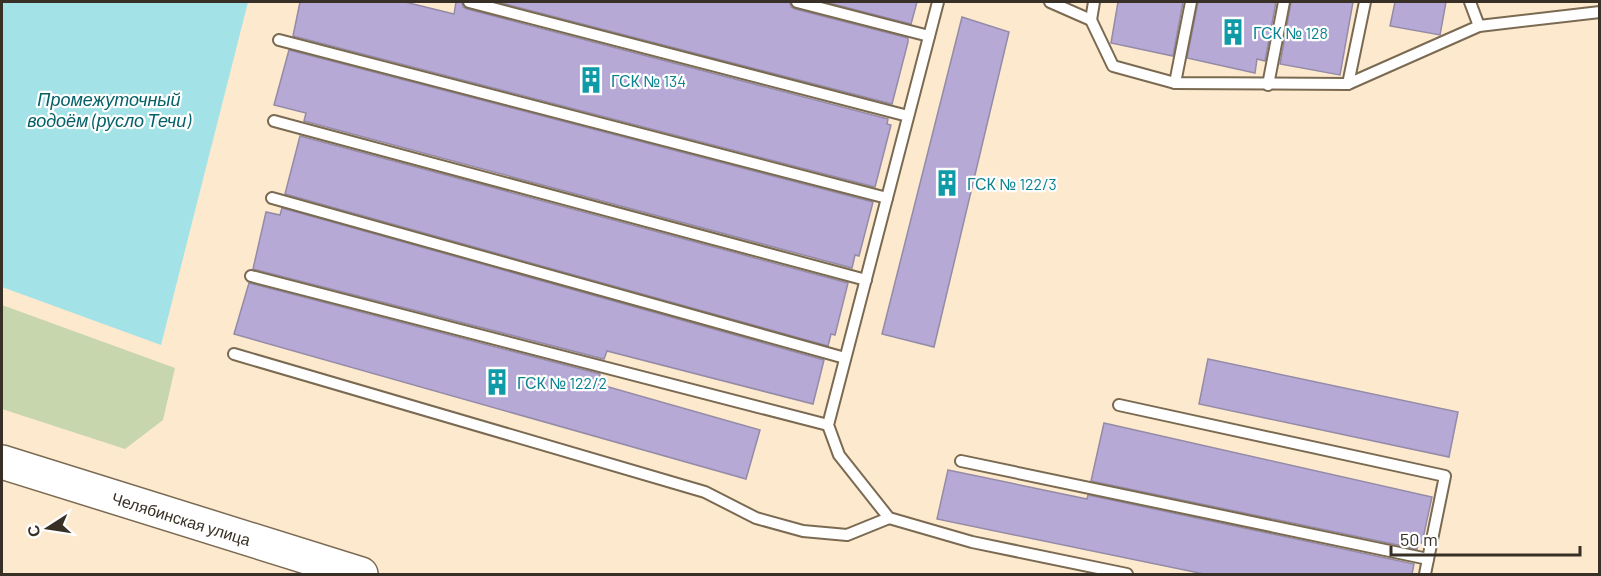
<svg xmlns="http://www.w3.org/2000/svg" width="1601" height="576" font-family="Barlow,sans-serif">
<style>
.green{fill:#c7d6ac}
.water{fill:#a3e2e7}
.building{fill:#b6a9d5;stroke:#948ba7;stroke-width:1.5}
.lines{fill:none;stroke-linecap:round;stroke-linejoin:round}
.service-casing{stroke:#7b6a52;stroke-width:14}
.primary-casing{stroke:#7b6a52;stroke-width:36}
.service{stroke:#fff;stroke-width:10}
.primary{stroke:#fff;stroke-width:33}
.labels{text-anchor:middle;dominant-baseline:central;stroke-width:4.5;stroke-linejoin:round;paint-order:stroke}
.culture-label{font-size:16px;fill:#0d838f;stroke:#fff;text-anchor:start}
.street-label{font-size:16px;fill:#383026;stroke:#fff}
.water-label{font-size:18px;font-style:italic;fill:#046167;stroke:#fff}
</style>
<rect width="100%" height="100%" fill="#fde9ce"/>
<polygon class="green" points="2,305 175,368 163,420 125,449 2,409"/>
<polygon class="water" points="2,2 248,2 161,345 2,287"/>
<g class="building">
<polygon points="300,2 405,2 454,14 456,2 462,2 463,7 467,9 888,119 887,124 891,125 875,187 293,36"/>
<polygon points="497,2 790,2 791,7 795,9 908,38 908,42 892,104"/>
<polygon points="825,2 917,2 911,24"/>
<polygon points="1118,2 1183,2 1173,56 1111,43"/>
<polygon points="1198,2 1276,2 1265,61 1257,59 1255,73 1187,58"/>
<polygon points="1291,2 1353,2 1340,75 1280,64"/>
<polygon points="1395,2 1446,2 1440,35 1390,26"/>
<polygon points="962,17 1009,32 934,347 882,334"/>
<polygon points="289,50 873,202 859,256 855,255 852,268 304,121 306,113 274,105"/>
<polygon points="300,136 848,283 835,335 831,334 828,346 285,194"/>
<polygon points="282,208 824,360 813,404 607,351 604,359 253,269 266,212 280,215"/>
<polygon points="249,283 600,374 598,384 760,430 746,479 234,334"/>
<polygon points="1208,359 1458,412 1449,457 1199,404"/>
<polygon points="1104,423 1432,497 1422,543 1419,542 1417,549 1091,481"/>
<polygon points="948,470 1087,499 1088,495 1414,564 1412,574 1204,574 937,519"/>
</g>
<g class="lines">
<defs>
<g id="service">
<polyline points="469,2 908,116"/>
<polyline points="797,2 929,36"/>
<polyline points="938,2 828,425 839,455 889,518 972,542 1127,574"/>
<polyline points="1050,2 1091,20 1113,66 1175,83 1348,84 1479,26 1600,12"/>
<polyline points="1470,2 1479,26"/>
<polyline points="1091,20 1094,2"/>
<polyline points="279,40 887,198"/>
<polyline points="1175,83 1191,2"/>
<polyline points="1348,84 1365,2"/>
<polyline points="1268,85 1284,2"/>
<polyline points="274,121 866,280"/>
<polyline points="272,198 845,358"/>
<polyline points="251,276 828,425"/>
<polyline points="234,354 705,492 756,518 803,531 847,535 889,518"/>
<polyline points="1119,405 1445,476 1425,574"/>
<polyline points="961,461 1428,559"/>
</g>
<g id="primary">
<path id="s1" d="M 2,462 L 361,574"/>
</g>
</defs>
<use href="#service" class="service-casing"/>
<use href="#primary" class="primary-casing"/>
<use href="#service" class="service"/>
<use href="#primary" class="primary"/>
</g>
<defs>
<symbol id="building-bare" viewBox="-9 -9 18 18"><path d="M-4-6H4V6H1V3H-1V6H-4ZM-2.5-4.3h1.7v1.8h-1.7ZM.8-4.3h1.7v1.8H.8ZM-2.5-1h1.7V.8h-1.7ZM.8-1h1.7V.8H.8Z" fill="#0f9aa8" stroke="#fff" stroke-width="2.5" paint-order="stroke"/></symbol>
</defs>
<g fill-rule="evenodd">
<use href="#building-bare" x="1214" y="13" width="38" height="38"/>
<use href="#building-bare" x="572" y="61" width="38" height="38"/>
<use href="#building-bare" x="928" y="164" width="38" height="38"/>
<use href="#building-bare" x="478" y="363" width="38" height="38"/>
</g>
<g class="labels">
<g class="culture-label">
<text x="1253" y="32">ГСК № 128</text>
<text x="611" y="80">ГСК № 134</text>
<text x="967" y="183">ГСК № 122/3</text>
<text x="517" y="382">ГСК № 122/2</text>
</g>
<g class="street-label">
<text stroke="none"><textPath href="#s1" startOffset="188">Челябинская улица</textPath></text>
</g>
<g class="water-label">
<text x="109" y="99">Промежуточный<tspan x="109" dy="21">водоём (русло Течи)</tspan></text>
</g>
</g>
<rect width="1601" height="576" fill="none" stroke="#383026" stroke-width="6"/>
<g transform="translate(48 528) rotate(258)" stroke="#ffffff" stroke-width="4.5" paint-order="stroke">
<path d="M0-4.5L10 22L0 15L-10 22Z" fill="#383026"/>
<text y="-9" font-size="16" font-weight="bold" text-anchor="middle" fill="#383026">С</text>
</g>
<path d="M1391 546v9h189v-9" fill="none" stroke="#383026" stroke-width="3"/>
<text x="1400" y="546" font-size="18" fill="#383026" stroke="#ffffff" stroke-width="4.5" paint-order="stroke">50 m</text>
</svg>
